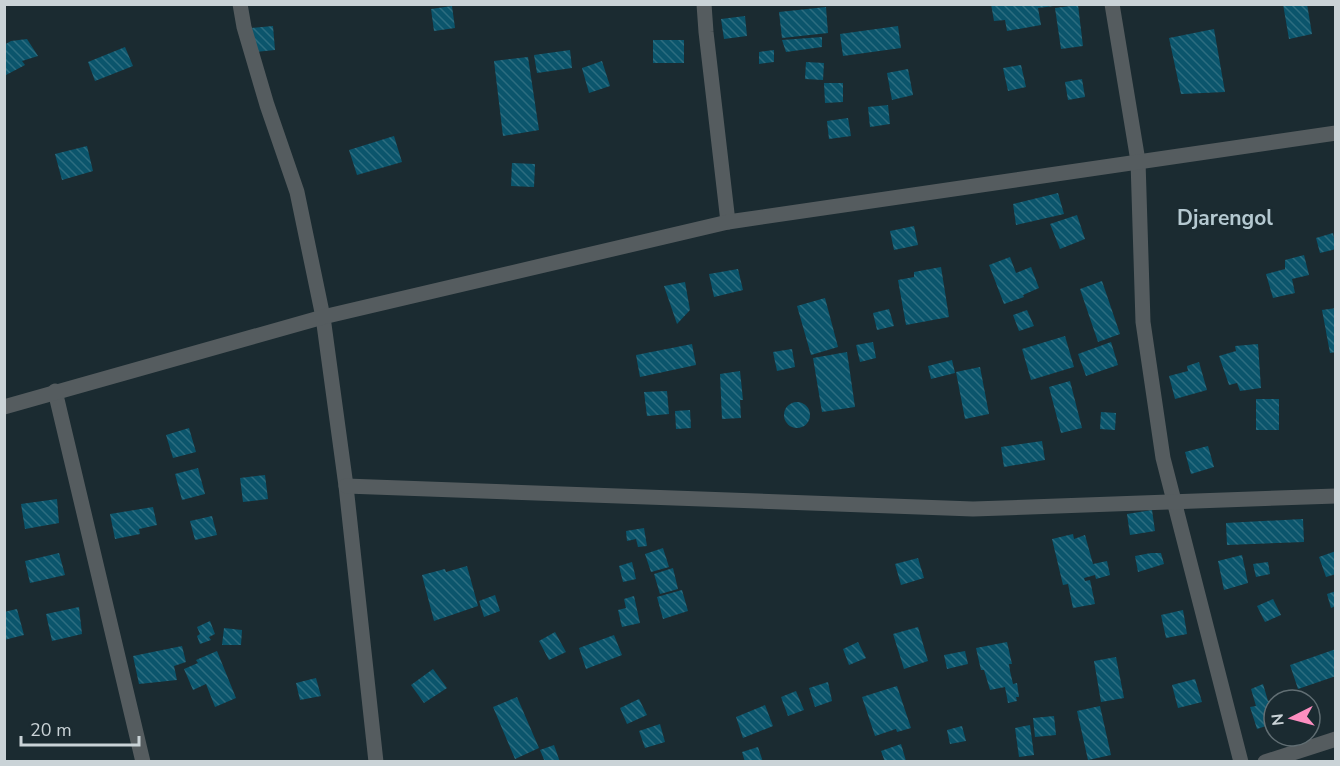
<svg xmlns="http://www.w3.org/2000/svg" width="1340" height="766" font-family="'Nunito Sans',sans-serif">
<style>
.building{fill:url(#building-back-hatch)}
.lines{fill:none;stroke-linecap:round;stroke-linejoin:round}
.minor{stroke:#555c5f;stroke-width:15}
.labels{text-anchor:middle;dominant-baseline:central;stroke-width:5;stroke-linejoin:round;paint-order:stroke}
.quarter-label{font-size:21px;font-weight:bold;fill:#b5c9d1;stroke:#1b2b31}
</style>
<defs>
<pattern id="building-back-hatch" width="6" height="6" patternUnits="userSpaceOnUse" patternTransform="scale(1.5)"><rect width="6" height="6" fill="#0b556c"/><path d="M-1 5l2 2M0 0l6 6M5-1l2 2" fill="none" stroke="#2d6d80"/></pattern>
</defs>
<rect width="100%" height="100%" fill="#1b2b31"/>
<g class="building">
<polygon points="991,4 1054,4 1054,6 1038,8 1041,25 1007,31 1005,20 994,21"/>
<polygon points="1283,4 1307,4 1312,34 1289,39"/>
<polygon points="1078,5 1083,46 1061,49 1055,8"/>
<polygon points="452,6 455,28 434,31 431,9"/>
<polygon points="826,7 828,33 782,38 779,12"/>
<polygon points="745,16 747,36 724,39 721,19"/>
<polygon points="273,26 275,50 255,52 251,28"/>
<polygon points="898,26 901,48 843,56 840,34"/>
<polygon points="1214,29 1225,92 1181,94 1169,38"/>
<polygon points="822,37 822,47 786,52 782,40"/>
<polygon points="27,39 38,56 22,61 25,65 6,75 4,45 11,41"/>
<rect x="653" y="40" width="31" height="23"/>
<polygon points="125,47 133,66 95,81 88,62"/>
<polygon points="570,50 572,68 537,73 534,55"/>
<polygon points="774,50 774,62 759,64 759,52"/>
<polygon points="528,57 539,130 503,136 494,61"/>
<polygon points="602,61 610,86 589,93 582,68"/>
<polygon points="806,62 824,63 823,80 805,79"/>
<polygon points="1021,65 1026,87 1008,91 1003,68"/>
<polygon points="908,69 913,95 892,100 887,73"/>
<polygon points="1082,79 1085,97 1068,100 1065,82"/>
<polygon points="824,83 843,83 843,102 825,103"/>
<polygon points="888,105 890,124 870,127 868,107"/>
<polygon points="848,118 851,136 829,139 827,121"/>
<polygon points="394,136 402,162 357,175 349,150"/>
<polygon points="87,146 93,171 62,180 55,154"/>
<polygon points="512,163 535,164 534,187 511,186"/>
<polygon points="1058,193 1064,214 1016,225 1013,204"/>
<polygon points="1077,215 1085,239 1060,249 1050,224"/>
<polygon points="914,226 918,245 894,250 890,231"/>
<polygon points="1333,233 1336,249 1320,253 1316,238"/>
<polygon points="1304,255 1309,275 1292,279 1295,293 1273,298 1266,274 1285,269 1285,260"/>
<polygon points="1010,257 1016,273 1031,267 1039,288 1023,295 1024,297 1004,304 989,265"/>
<polygon points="941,267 949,317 906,325 898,280 914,277 914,272"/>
<polygon points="738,269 743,290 714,297 709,274"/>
<polygon points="1102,281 1120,334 1098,342 1080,289"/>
<polygon points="685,282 690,310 677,324 664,286"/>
<polygon points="825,298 838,347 811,355 797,306"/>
<polygon points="1336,308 1336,352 1330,353 1322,310"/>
<polygon points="889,309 894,326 877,330 873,313"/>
<polygon points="1027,310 1034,326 1019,331 1013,315"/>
<polygon points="1065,336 1074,367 1031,380 1022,349"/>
<polygon points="873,342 876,358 860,362 856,345"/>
<polygon points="1111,342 1118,365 1086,376 1078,354"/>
<polygon points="692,344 696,365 640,377 636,355"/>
<polygon points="1258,344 1261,388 1240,391 1237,383 1229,385 1219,356 1236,351 1235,346"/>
<polygon points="792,349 795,367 777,371 773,352"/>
<polygon points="847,352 855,407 822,412 813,358"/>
<polygon points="952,360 955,373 931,379 928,366"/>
<polygon points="1199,362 1207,390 1175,399 1169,376 1188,371 1187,366"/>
<polygon points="980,367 989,414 965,419 956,372"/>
<polygon points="740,371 743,400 740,400 741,418 722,419 720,374"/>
<polygon points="1070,381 1082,428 1061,433 1049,387"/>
<polygon points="667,391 669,414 647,416 644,392"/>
<rect x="1256" y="399" width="23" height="31"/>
<circle cx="797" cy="415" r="13"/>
<polygon points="690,410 691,428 676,429 675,411"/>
<polygon points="1101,412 1116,413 1115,430 1100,429"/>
<polygon points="189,428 196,452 173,458 166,435"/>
<polygon points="1042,441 1045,460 1004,467 1001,447"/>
<polygon points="1208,446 1214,467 1191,474 1185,452"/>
<polygon points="198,468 205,494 182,500 175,474"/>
<polygon points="265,475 268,499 243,502 240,478"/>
<polygon points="57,499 59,523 25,529 21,504"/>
<polygon points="153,507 157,525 139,529 140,534 115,539 110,514"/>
<polygon points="1152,510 1155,531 1130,535 1127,514"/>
<polygon points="212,516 217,535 195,540 190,521"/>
<polygon points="1303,519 1304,542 1227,545 1226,523"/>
<polygon points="644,528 647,546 638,547 636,539 627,541 626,531"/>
<polygon points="1073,534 1074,539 1085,535 1093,564 1107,561 1110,575 1096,579 1095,575 1084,578 1085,581 1090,580 1095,604 1073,608 1068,584 1063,585 1052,539"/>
<polygon points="663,548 669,567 651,572 645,554"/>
<polygon points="1336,551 1336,574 1326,577 1319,557"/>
<polygon points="59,553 65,575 30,583 25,561"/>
<polygon points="1151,553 1161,553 1164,564 1138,572 1135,556"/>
<polygon points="1242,555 1248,583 1224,590 1218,561"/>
<polygon points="918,558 924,578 901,585 895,564"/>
<polygon points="632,562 636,579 623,582 619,566"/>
<polygon points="1268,562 1270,574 1256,577 1253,564"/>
<polygon points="467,566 478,606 434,621 422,575 445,569 446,572"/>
<polygon points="673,568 678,589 660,594 654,574"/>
<polygon points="682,590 688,611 663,619 657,597"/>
<polygon points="1336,591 1336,606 1331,608 1327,594"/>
<polygon points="495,595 500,611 484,617 479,601"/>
<polygon points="634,596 640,623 622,627 618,610 626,608 624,599"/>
<polygon points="1273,599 1281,615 1265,622 1257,606"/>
<polygon points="79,607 82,634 52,641 46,614"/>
<polygon points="17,609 24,635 4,640 4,612"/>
<polygon points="1183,610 1187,634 1166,638 1161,615"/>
<polygon points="210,621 215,634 209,637 211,640 200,644 197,636 200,634 197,627"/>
<polygon points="918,627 928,661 904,669 893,634"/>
<polygon points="224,628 242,630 241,645 222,645"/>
<polygon points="555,632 566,652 549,660 539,641"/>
<polygon points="614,635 622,655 586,669 579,648"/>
<polygon points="858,642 866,658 849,665 843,649"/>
<polygon points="1007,642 1012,664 1009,664 1010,671 1013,684 1017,683 1019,697 1016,697 1017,701 1008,703 1005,687 990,690 984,670 981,670 976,648"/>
<polygon points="182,646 186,662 174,666 177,680 139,684 133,656"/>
<polygon points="1336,649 1336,676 1298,689 1290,665"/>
<polygon points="217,651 236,698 215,707 206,684 193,690 184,669 198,663 196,660"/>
<polygon points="965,651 968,664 947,669 944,655"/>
<polygon points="1116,657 1124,698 1101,702 1094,661"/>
<polygon points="433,669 447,688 424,703 411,685"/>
<polygon points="316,678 321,696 300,700 296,683"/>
<polygon points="1195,679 1202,702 1178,708 1172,685"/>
<polygon points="828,682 832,701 815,707 809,688"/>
<polygon points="1263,684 1268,701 1282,697 1283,700 1274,700 1274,721 1271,721 1272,724 1257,729 1250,707 1256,706 1251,689"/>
<polygon points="897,686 911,728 897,732 896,729 875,736 862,697"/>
<polygon points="796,691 804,710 788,716 781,697"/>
<polygon points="517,697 539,748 515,759 493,707"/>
<polygon points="639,699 647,715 627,724 620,708"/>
<polygon points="765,705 773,726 743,738 736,717"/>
<polygon points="1100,706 1111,755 1088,760 1077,711"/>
<polygon points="1054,716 1056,735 1035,737 1033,718"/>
<polygon points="660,724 665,742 645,748 639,731"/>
<polygon points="1030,725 1034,755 1019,757 1015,728"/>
<polygon points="962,726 966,741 950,744 947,730"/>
<polygon points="901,744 906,761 885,762 881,751"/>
<polygon points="554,745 560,762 545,762 540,750"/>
<polygon points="758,747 763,762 745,762 742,752"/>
</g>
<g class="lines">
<g class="minor">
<polyline points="240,4 244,27 267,105 297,192 323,317 346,486 376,762"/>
<polyline points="704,4 706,32 728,222"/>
<polyline points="1112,4 1138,161 1143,322 1163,458 1241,762"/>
<polyline points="55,391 143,762"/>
<polyline points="4,407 323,317 728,222 1336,133"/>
<polyline points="346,486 973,509 1336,496"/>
<polyline points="1265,762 1336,739"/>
</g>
</g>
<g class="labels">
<g class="quarter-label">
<text x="1225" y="218">Djarengol</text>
</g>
</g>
<rect width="1340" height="766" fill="none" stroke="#cad3d7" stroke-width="12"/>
<g transform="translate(1292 718) rotate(264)"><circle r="28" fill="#1b2b31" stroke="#616e73" stroke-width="1.5"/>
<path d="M0-4.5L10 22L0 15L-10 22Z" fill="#fd8ec0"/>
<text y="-9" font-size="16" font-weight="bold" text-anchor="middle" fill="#cad3d7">N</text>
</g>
<path d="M21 736v9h118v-9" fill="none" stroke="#cad3d7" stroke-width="3"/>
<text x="30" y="736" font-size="18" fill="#cad3d7" stroke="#1b2b31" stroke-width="4.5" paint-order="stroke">20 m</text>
</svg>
